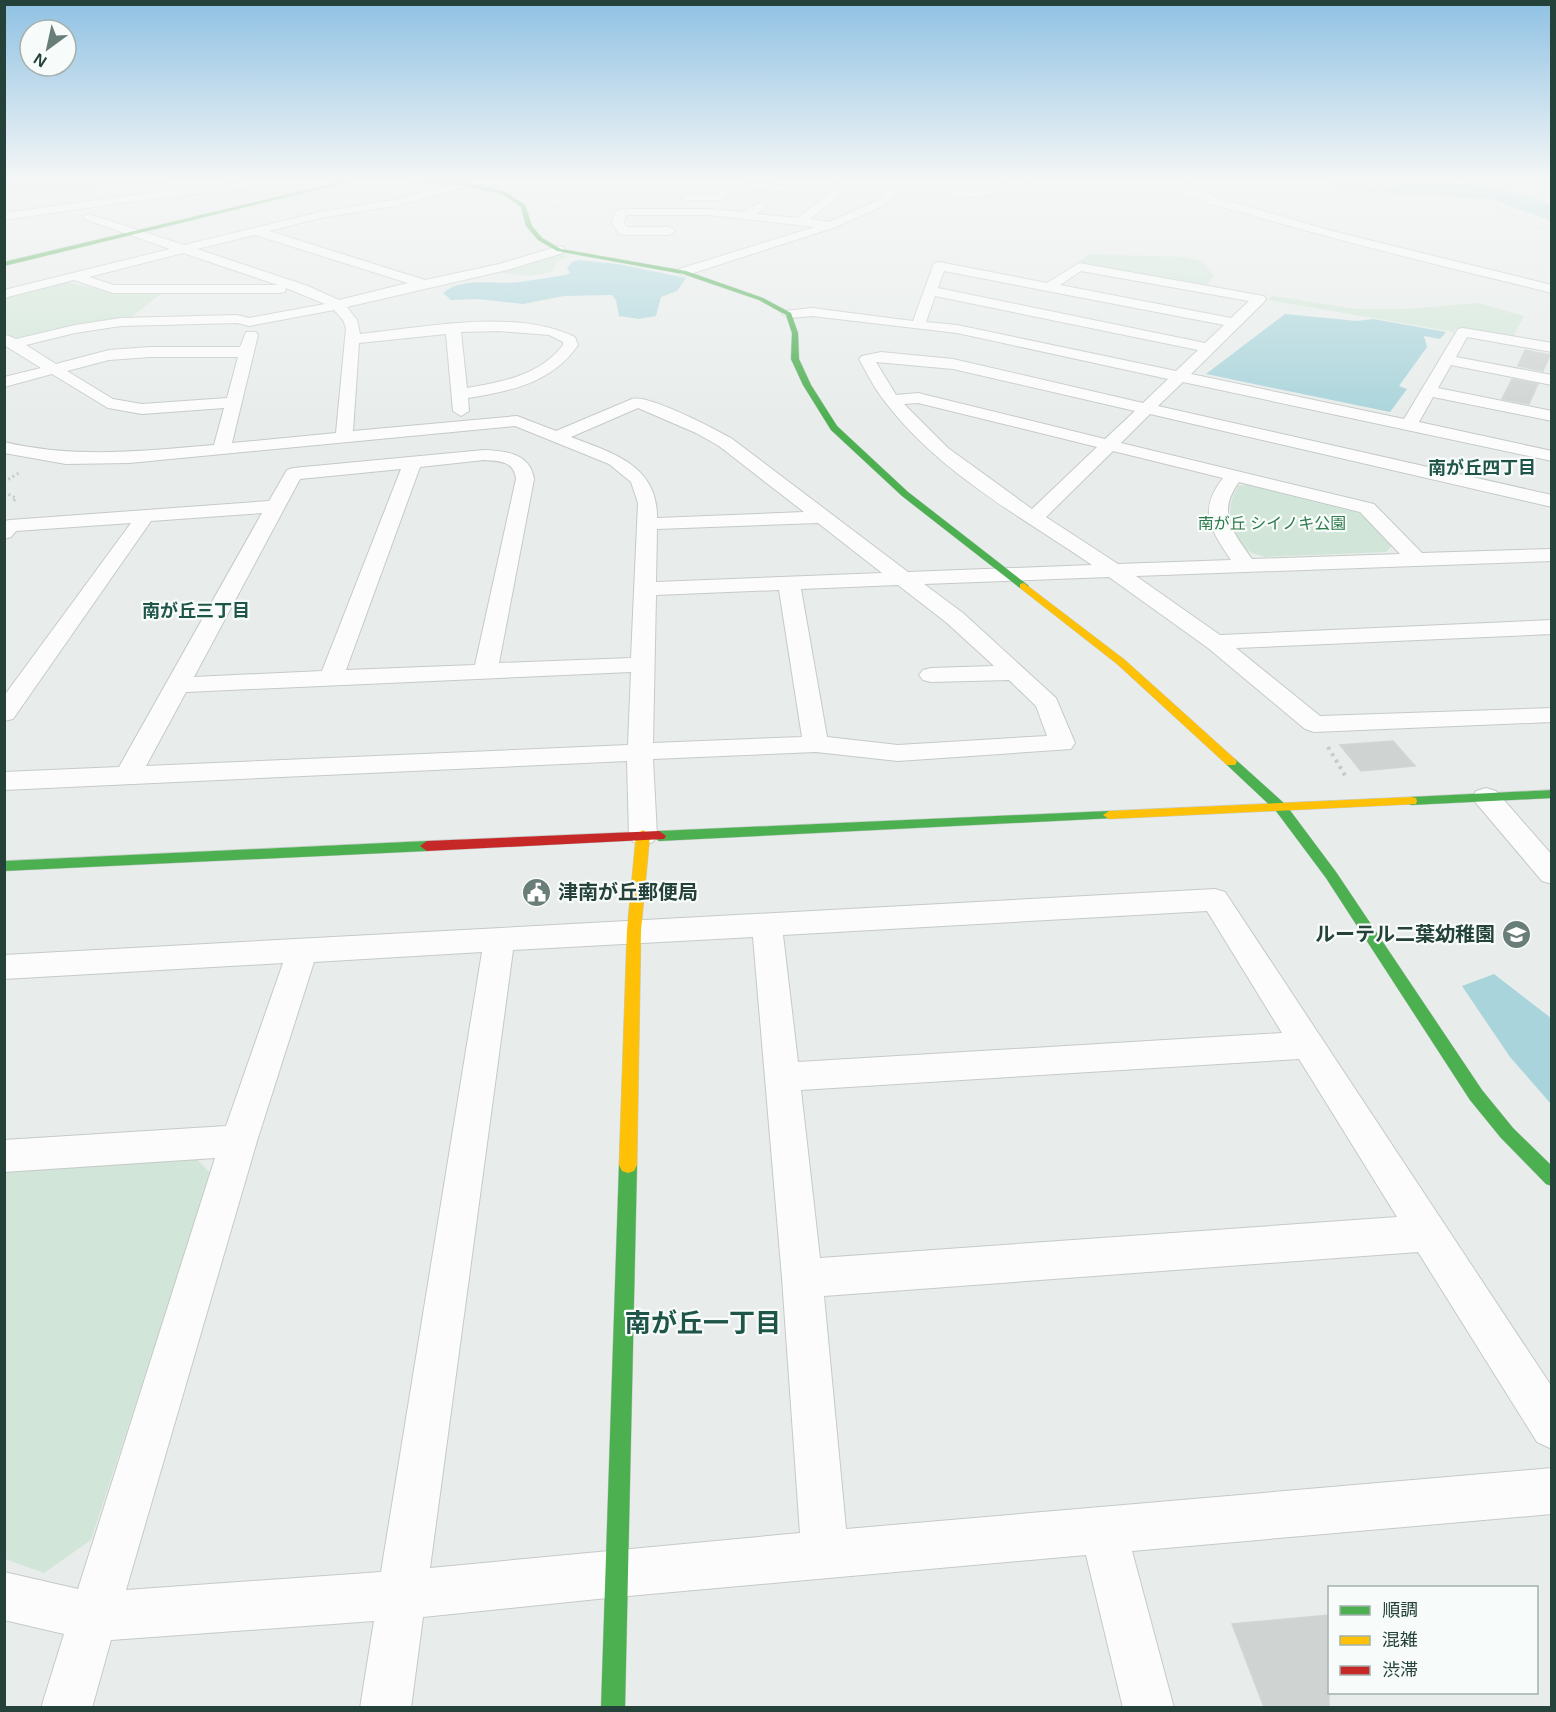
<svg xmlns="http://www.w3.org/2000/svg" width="1556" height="1712" font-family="Arial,'Noto Sans JP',sans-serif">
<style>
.green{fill:#d1e6d8}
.water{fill:#a9d4db}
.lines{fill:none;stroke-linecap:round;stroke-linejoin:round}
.river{fill:#a9d4db;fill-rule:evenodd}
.building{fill:#cfd4d2;stroke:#d1d6d4;stroke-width:1.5}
.street-casing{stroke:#c5cac8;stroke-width:2}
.fast-casing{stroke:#c3cbc8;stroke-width:1}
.slow-casing{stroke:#c3cbc8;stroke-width:1}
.jam-casing{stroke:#c3cbc8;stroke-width:1}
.path-far2{stroke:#c3ccca;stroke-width:1.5;stroke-dasharray:1.5 2;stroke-linecap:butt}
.path-far1{stroke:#c3ccca;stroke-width:3;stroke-dasharray:2 3;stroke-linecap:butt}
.path{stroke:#c3ccca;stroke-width:4;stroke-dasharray:3 4.5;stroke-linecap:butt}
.street{fill:#fcfcfc;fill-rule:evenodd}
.fast{fill:#4caf50;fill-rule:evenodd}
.slow{fill:#ffc107;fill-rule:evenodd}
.jam{fill:#c62828;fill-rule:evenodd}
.labels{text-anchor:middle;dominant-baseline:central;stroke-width:4.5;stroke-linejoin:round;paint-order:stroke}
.far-park-label{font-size:16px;fill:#2d7a4b;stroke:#f7fbf9}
.far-neighbourhood-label{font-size:18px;font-weight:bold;fill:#1f5548;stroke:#f7fbf9}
.poi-label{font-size:20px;font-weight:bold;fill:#24423a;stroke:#f7fbf9;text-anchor:start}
.near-neighbourhood-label{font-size:26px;font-weight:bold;fill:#1f5548;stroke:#f7fbf9}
</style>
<rect width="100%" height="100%" fill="#e8edeb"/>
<g class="green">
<polygon points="5,180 191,180 19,200 5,200"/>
<polygon points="1449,180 1527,180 1551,185 1551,191 1531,187 1506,189"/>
<polygon points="560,254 569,256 557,262 551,272 530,276 493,272"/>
<polygon points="1089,254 1183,257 1201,261 1214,276 1206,285 1076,264"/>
<polygon points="67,282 106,291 164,291 129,319 22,338 13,337 5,332 4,297"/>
<polygon points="1272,296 1357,309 1405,309 1478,303 1524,316 1512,338 1456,328 1454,332 1268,300"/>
<path d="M 1250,484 L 1351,509 L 1365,516 L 1392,546 L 1386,552 L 1265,557 C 1259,555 1250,553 1246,549 C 1228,531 1225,507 1238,486 Z"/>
<polygon points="194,1156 211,1174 91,1540 44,1573 5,1559 5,1171"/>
</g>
<g class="water">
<path d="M 579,260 L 618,264 L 686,278 L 677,291 L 661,297 L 656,316 L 639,319 L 619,316 L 616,300 L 612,295 L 564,296 L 523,304 L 477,299 L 451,300 L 443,293 C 462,276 496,285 520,282 C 535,280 551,277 566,275 L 570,273 L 567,268 L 572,262 Z"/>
<polygon points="1285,314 1357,321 1373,319 1446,332 1440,339 1424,336 1427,347 1399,386 1407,389 1390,412 1206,374"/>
<polygon points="1494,974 1551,1018 1551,1104 1510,1057 1462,986"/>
</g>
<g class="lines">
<path class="river" d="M 1328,180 C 1353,179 1378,181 1402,181 C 1459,183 1497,182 1552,205 L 1552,221 L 1487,198 L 1373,193 L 1331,185 Z"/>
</g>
<g class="building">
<polygon points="1525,350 1550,355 1543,371 1518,366"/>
<polygon points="1512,379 1538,384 1529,404 1502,399"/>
<polygon points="1393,741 1415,766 1361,771 1340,745"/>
<polygon points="1329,1615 1329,1707 1264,1707 1232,1624"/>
</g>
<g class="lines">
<defs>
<g id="street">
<polygon points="263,180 284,180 279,183 242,190 162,197 4,220 4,213 162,191"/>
<polygon points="580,180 593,180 608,189 603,192 589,192 588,190 591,187"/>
<polygon points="842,180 853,180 836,199 810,219 829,222 877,201 894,180 904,180 885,205 836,227 684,276 678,272 679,269 815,227 709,215 626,215 624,223 627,227 669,227 675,231 669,235 623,235 619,234 612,223 615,212 621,209 709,209 744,212 761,202 767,205 757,214 797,218 828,195"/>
<polygon points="953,180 963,180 960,191 990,189 1016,180 1030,180 992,195 953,198 948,195"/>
<path d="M 1168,180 L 1180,180 L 1216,197 L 1332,231 L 1552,285 L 1552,293 C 1451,268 1350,244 1251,215 C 1225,207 1185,202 1168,180 Z"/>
<path d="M 464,181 L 468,182 L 468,186 L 400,205 L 320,218 L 269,231 L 425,280 L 499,264 L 559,246 L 563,247 L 565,250 L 563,253 L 507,270 L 347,307 L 357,320 L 360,334 C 427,327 513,308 575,337 L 578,345 C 552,383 511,391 468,398 L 469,411 L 461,416 L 453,411 L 446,334 L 359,343 L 353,431 L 517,416 L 556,431 L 632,399 C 649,394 714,429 731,438 L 908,572 L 1092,565 C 1017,514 934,470 880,395 C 872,384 866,371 859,359 L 862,356 L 881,352 L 953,359 L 1143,403 L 1168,379 L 957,333 L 812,316 L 789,318 L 782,314 L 784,311 L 812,308 L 913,321 L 934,263 L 939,262 L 1047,283 L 1079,263 L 1264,296 L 1266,299 L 1264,302 L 1191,374 L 1404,419 L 1458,329 L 1463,328 L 1552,343 L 1552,352 L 1467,337 L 1456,357 L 1552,375 L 1552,385 L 1451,365 L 1438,388 L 1552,411 L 1552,421 L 1433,397 L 1419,422 L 1552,451 L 1552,461 L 1183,382 L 1158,406 L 1552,495 L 1552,507 L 1150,414 L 1121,443 L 1374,504 L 1422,553 L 1552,549 L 1552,561 L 1136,576 L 1220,635 L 1552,620 L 1552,634 L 1236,648 L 1320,716 L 1552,708 L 1552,722 L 1314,732 L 1305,729 L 1208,648 L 1109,577 L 924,584 L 963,613 L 1056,698 L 1075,743 L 1071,749 L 898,761 L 816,752 L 653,759 L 657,835 L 653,842 L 643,845 L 633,842 L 629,835 L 627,761 L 4,790 L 4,772 L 119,767 L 262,513 L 151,521 L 13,719 L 4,721 L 4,696 L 131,523 L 16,531 L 11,537 L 4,539 L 4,521 L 10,520 L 269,501 L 287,470 L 293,468 L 484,450 C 506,451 530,453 534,479 L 499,663 L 631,658 L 638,503 L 631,482 L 609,464 L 515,426 L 129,463 L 66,464 L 4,453 L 4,442 C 75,459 143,451 214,445 L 224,408 L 142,414 L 108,408 L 52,374 L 4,387 L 4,377 L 41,368 L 4,345 L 4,334 L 16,339 L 75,325 L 121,318 L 237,315 L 249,318 L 325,304 L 286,288 L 285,292 L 280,293 L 113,293 L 74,280 L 4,298 L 4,290 L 170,249 L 84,219 L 84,215 L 92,215 L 184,245 L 320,212 L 399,199 ZM 255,235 L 408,283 L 339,300 L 308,286 L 197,249 ZM 183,253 L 278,285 L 114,285 L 89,277 ZM 944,271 L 1224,325 L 1205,343 L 938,288 ZM 1081,271 L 1249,301 L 1231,318 L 1060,285 ZM 935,296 L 1198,350 L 1176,371 L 957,325 L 926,322 ZM 334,310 L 343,320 L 346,328 L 336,433 L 232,443 L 258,335 L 256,332 L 246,332 L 240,347 L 150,347 L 109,350 L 56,364 L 26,345 L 75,333 L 121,326 L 237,323 L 249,326 ZM 499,331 L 549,335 L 563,342 L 563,345 C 540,375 503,382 467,388 L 461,332 ZM 150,357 L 238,357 L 227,398 L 142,404 L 113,399 L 67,371 L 109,360 ZM 876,362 L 953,369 L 1135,411 L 1105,439 L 918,393 L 896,395 ZM 918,403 L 1097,447 L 1032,509 L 948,448 L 904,404 ZM 638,408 L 696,433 L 719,446 L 804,512 L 657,518 C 658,465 612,453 571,437 ZM 1113,451 L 1223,478 C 1197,511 1211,530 1231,560 L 1118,564 L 1046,517 ZM 484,460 C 500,461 514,461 516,479 L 475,665 L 346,670 L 420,467 ZM 401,469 L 322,671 L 194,677 L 300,479 ZM 1239,482 L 1360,512 L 1400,554 L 1252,559 C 1233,532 1216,513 1239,482 ZM 818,523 L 882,573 L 656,582 L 657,529 ZM 898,585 L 947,623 L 994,666 L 931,668 L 923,670 L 919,675 L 923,680 L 931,682 L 1009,680 L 1036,706 L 1047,736 L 898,745 L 827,737 L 801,589 ZM 779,590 L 802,737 L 653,743 L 656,595 ZM 631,672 L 628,745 L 146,766 L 186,692 Z"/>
<polygon points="727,181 785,185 790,188 785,191 731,187 724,199 720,200 686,200 681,197 686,194 716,194 723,182"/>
<polygon points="1486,788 1496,791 1552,855 1552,884 1542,881 1476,803 1473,797 1476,791"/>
<path d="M 1215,889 L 1225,892 L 1552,1387 L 1552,1449 L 1537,1442 L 1418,1252 L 824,1296 L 846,1529 L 1552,1468 L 1552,1514 L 1132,1551 L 1174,1708 L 1123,1708 L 1086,1555 L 617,1597 L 423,1617 L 411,1708 L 360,1708 L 374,1621 L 111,1640 L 92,1708 L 41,1708 L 64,1634 L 4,1620 L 4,1572 L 78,1589 L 215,1158 L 4,1172 L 4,1140 L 226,1126 L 283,963 L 4,979 L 4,955 ZM 1207,911 L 1282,1033 L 798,1062 L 783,935 ZM 753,937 L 782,1278 L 800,1533 L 430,1568 L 513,950 ZM 482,952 L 381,1572 L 126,1590 L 257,1141 L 314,962 ZM 1299,1059 L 1397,1217 L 820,1258 L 801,1090 Z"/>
</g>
<g id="fast">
<polygon points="349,180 356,180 4,266 4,262"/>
<polygon points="389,180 464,182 506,192 525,205 532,226 542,238 561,249 686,271 763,298 791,313 798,333 799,359 811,385 837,426 908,492 1029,586 1024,589 1020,588 902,496 831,430 803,385 791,359 792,333 786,315 759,300 683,274 557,251 538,240 526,226 521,207 502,194 464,186"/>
<polygon points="1531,180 1552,181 1552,184 1533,181"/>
<polygon points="1231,758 1235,759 1286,805 1336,872 1482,1090 1513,1128 1552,1166 1552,1186 1546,1184 1501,1138 1470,1100 1326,878 1276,811 1227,765 1225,762 1227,759"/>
<polygon points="1552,790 1552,798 1411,805 1405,801 1411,797"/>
<polygon points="1109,811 1114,812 1115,815 1114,818 659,841 652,836 659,831"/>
<polygon points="427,841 434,846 427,851 4,871 4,861"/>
<polygon points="628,1157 634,1159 637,1165 625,1708 601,1708 619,1165 622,1159"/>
</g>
<g id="slow">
<polygon points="1024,583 1125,660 1235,759 1237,762 1235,765 1227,765 1117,664 1020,588 1020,584"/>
<polygon points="1411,797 1416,798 1417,801 1416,804 1109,819 1103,815 1109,811"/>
<polygon points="643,830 650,835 641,930 637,1165 634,1171 628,1173 622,1171 619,1165 627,930 636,835"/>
</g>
<polygon id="jam" points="659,831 666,836 664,839 427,851 420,846 427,841"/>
</defs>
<use href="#street" class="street-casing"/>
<use href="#fast" class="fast-casing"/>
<use href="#slow" class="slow-casing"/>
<use href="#jam" class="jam-casing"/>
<g class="path-far2">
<polyline points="1318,180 1368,191 1474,196 1533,225 1552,231"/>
<polyline points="547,202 559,209"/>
</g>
<g class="path-far1">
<polyline points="4,482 19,473"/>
<polyline points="4,492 16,498 13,502"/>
</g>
<polyline class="path" points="1328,747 1346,777"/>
<use href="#street" class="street"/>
<use href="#fast" class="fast"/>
<use href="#slow" class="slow"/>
<use href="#jam" class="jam"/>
</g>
<linearGradient id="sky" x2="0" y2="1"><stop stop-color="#8fc1e3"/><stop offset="0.43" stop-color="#f5f7f6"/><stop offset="1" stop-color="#f5f7f6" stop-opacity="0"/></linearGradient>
<rect width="1556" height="419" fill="url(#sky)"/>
<defs>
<symbol id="civic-disc" viewBox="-11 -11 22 22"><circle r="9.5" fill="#697e78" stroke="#f7fbf9"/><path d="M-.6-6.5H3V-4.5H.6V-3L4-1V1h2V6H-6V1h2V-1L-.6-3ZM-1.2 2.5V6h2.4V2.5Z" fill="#fff"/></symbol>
<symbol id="school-disc" viewBox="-11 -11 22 22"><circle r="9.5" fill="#697e78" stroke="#f7fbf9"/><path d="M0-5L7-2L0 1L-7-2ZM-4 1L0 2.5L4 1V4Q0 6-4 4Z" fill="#fff"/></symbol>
</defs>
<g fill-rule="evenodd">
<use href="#civic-disc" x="520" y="876" width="33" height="33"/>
<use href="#school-disc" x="1500" y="918" width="33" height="33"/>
</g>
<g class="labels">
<g class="far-park-label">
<text x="1272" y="523">南が丘 シイノキ公園</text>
</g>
<g class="far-neighbourhood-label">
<text x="1482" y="468">南が丘四丁目</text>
<text x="196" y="611">南が丘三丁目</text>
</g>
<g class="poi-label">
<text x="558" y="892">津南が丘郵便局</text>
<text x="1495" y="934" text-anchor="end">ルーテル二葉幼稚園</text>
</g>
<g class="near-neighbourhood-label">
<text x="703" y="1323">南が丘一丁目</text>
</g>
</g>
<rect width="1556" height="1712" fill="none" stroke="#24423a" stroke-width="12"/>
<rect x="1328" y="1586" width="210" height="108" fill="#f7fbf9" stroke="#a3b1ad" stroke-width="1.5"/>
<rect x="1340" y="1606" width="30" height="9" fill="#4caf50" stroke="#a3b1ad" stroke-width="1.5"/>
<text x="1382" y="1616" font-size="18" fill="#24423a">順調</text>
<rect x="1340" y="1636" width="30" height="9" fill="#ffc107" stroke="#a3b1ad" stroke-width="1.5"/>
<text x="1382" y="1646" font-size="18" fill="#24423a">混雑</text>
<rect x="1340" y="1666" width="30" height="9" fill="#c62828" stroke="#a3b1ad" stroke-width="1.5"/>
<text x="1382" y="1676" font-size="18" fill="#24423a">渋滞</text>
<g transform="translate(48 48) rotate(213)"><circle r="28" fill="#f7fbf9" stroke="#a3b1ad" stroke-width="1.5"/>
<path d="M0-4.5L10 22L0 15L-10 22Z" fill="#697e78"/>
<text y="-9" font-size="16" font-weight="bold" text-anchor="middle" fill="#24423a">N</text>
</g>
</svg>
